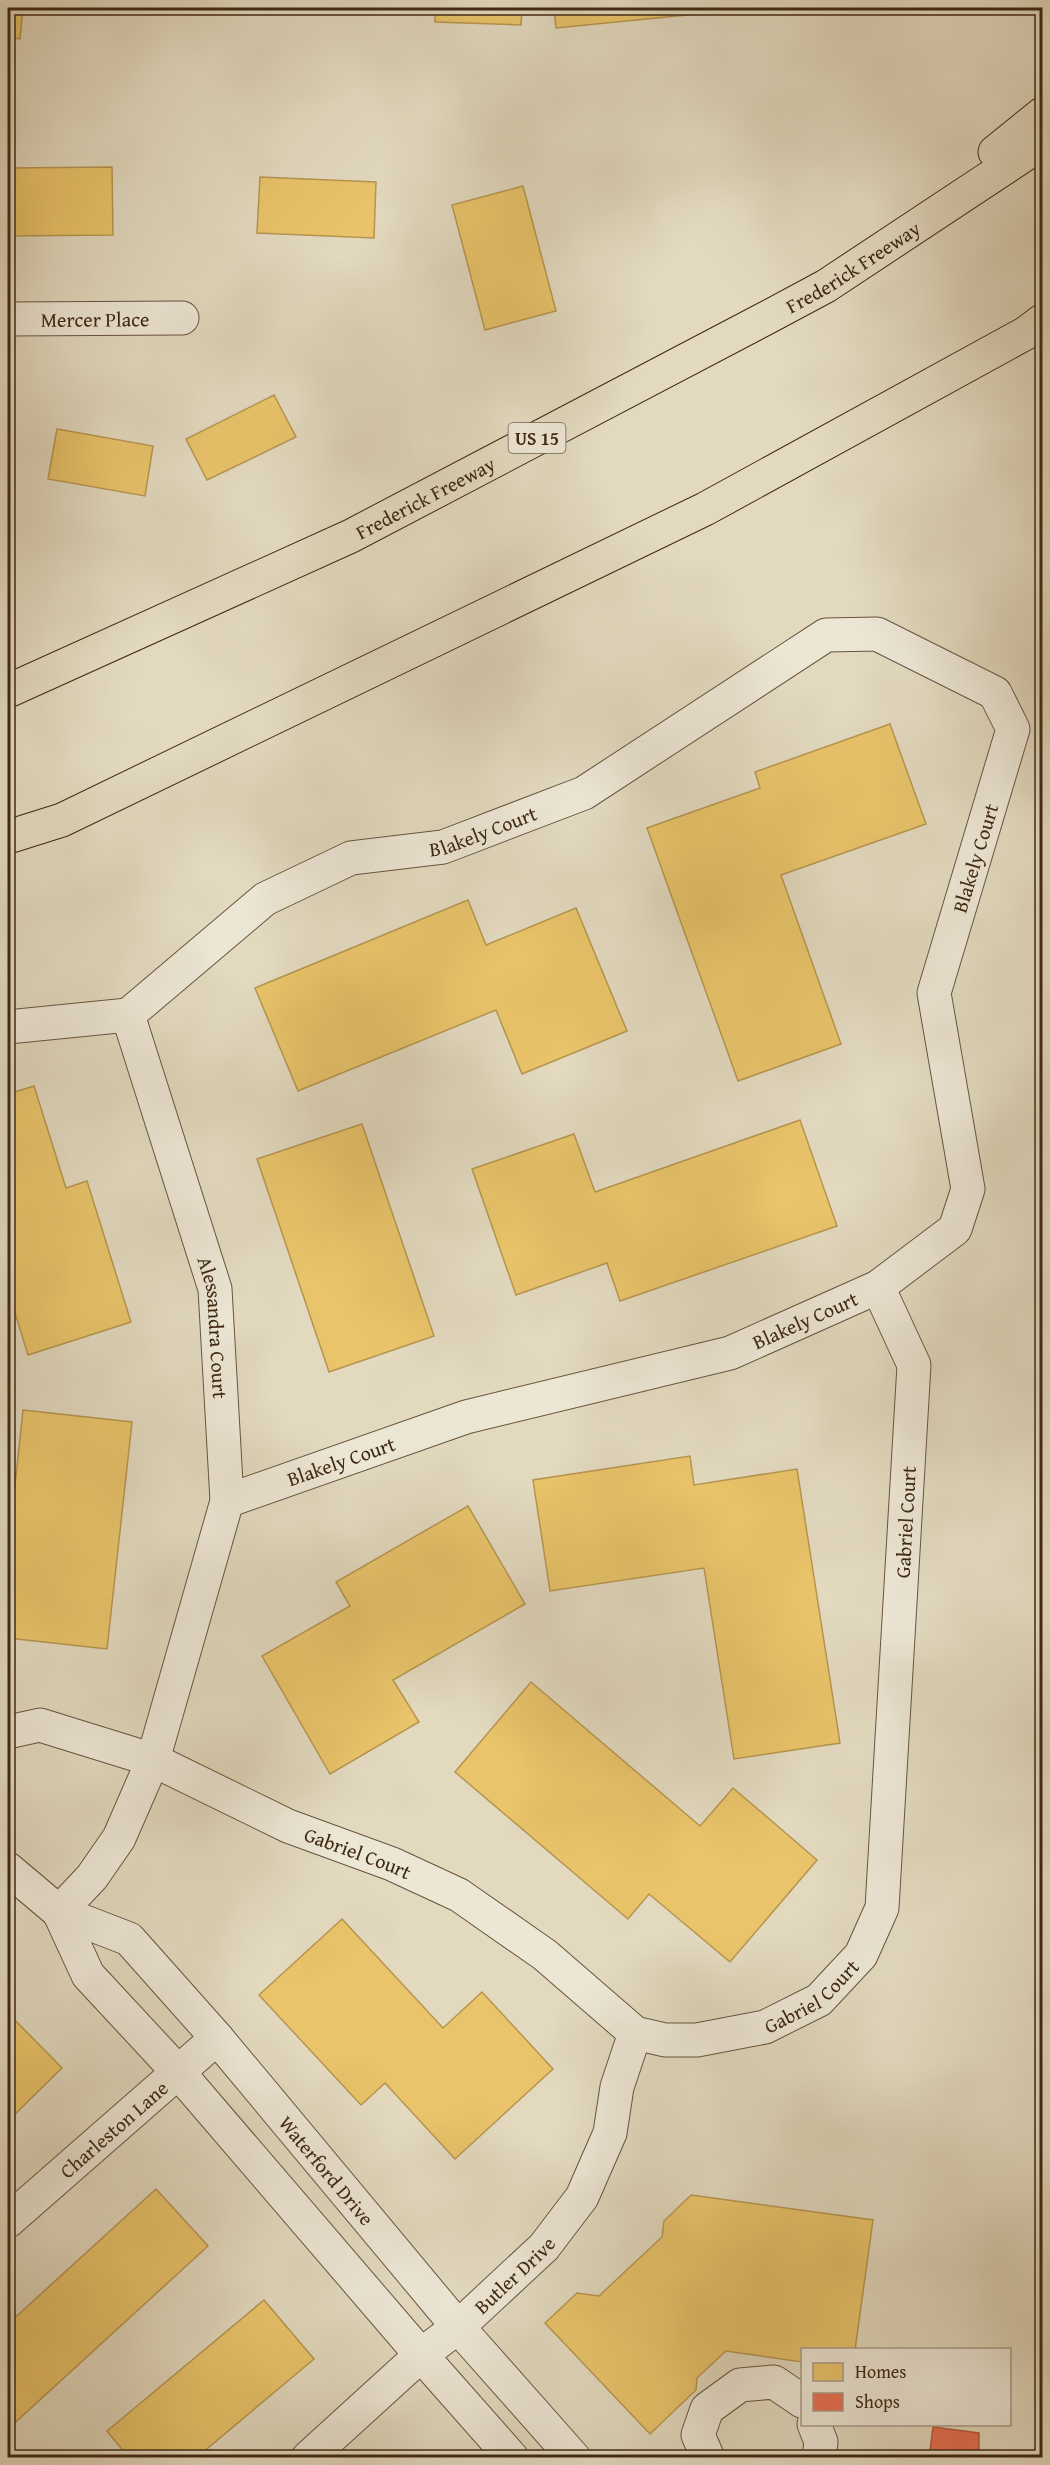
<svg xmlns="http://www.w3.org/2000/svg" width="1050" height="2465" font-family="'Gentium Book Plus',serif">
<style>
.homes{fill:#e9c46a;stroke:#b69550;stroke-width:1.5}
.shops{fill:#e76f51;stroke:#b55a3e;stroke-width:1.5}
.lines{fill:none;stroke-linecap:round;stroke-linejoin:round}
.minor-casing{stroke:#68543e;stroke-width:35}
.highway-casing{stroke:#3f2813;stroke-width:35}
.minor{stroke:#ece6d5;stroke-width:33}
.highway{stroke:#e2d9bf;stroke-width:33}
.labels{text-anchor:middle;dominant-baseline:central;stroke-width:6;stroke-linejoin:round;paint-order:stroke}
.shield{fill:#ece6d5;stroke:#73614d;stroke-width:1.5}
.shield-label{font-size:18px;font-weight:bold;fill:#3f2813}
.street-label{font-size:20px;fill:#3f2813;stroke:#ece6d5}
</style>
<rect width="100%" height="100%" fill="#e2d9bf"/>
<filter id="stains"><feTurbulence type="fractalNoise" baseFrequency=".00333" numOctaves="4"/><feColorMatrix values="0 0 0 0 .2 0 0 0 0 .09 0 0 0 0 .02 0 0 0 .5 -.17"/></filter>
<radialGradient id="worn" r=".72"><stop offset=".6" stop-color="#630" stop-opacity="0"/><stop offset="1" stop-color="#630" stop-opacity=".3"/></radialGradient>
<g class="homes">
<polygon points="8,8 23,8 20,39 8,37"/>
<polygon points="395,8 522,8 521,25 435,22 435,9"/>
<polygon points="554,8 707,8 707,13 556,28"/>
<polygon points="112,167 113,235 8,236 8,168"/>
<polygon points="260,177 376,182 374,238 257,233"/>
<polygon points="523,186 556,311 485,330 452,205"/>
<polygon points="274,395 296,437 207,480 186,439"/>
<polygon points="57,429 153,446 145,496 48,479"/>
<polygon points="890,724 926,824 781,875 841,1044 738,1081 647,828 760,788 755,772"/>
<polygon points="468,900 486,945 576,908 627,1031 522,1074 496,1010 298,1091 255,988"/>
<polygon points="34,1086 66,1188 87,1181 131,1322 28,1355 8,1290 8,1094"/>
<polygon points="800,1120 837,1226 620,1301 607,1263 516,1295 472,1169 574,1134 595,1192"/>
<polygon points="362,1124 434,1336 329,1372 257,1159"/>
<polygon points="23,1410 132,1422 107,1649 8,1638 8,1551"/>
<polygon points="690,1456 694,1485 797,1469 840,1743 734,1759 704,1568 550,1591 533,1480"/>
<polygon points="468,1506 525,1604 393,1680 419,1722 330,1774 262,1656 350,1606 336,1582"/>
<polygon points="531,1682 700,1826 733,1788 817,1860 730,1962 649,1894 628,1919 455,1772"/>
<polygon points="342,1919 443,2028 482,1992 553,2069 455,2159 385,2083 361,2105 259,1995"/>
<polygon points="8,2013 62,2068 8,2121"/>
<polygon points="156,2189 208,2246 8,2429 8,2324"/>
<polygon points="691,2195 873,2220 855,2350 802,2350 802,2362 726,2351 697,2378 696,2390 650,2434 545,2323 577,2293 599,2296 662,2237 664,2221"/>
<polygon points="264,2300 314,2359 196,2458 129,2458 107,2431"/>
</g>
<polygon class="shops" points="933,2427 979,2433 979,2458 929,2458"/>
<g class="lines">
<defs>
<g id="minor">
<path id="s1" d="M 8,319 L 182,318"/>
<path id="s2" d="M 128,1015 L 265,899 L 351,858 L 443,847 L 584,793 L 826,635 L 877,634 L 995,693 L 1013,729 L 934,993 L 968,1189 L 955,1229 L 878,1287 L 730,1353 L 466,1417 L 227,1501"/>
<path id="s3" d="M 8,1027 L 128,1015 L 215,1289 L 227,1501 L 153,1760 L 119,1838 L 92,1877 L 59,1912"/>
<path id="s4" d="M 8,1732 L 40,1725 L 153,1760 L 288,1826 L 392,1864 L 459,1895 L 545,1955 L 635,2033 L 665,2040 L 697,2040 L 765,2027 L 819,2000 L 861,1955 L 882,1908 L 914,1365 L 878,1287"/>
<path id="s5" d="M 8,1869 L 59,1912 L 129,1939 L 217,2038 L 458,2327 L 574,2458"/>
<polyline points="59,1912 88,1975 179,2073 421,2355 512,2458"/>
<path id="s6" d="M 8,2221 L 217,2038"/>
<polyline points="814,2424 821,2442 819,2458"/>
<path id="s7" d="M 308,2458 L 421,2355 L 458,2327 L 544,2247 L 582,2197 L 610,2133 L 617,2087 L 635,2033"/>
<polyline points="708,2458 698,2435 707,2409 740,2385 774,2382 802,2401"/>
</g>
<g id="highway">
<polyline points="995,152 1042,114"/>
<path id="s8" d="M 8,691 L 351,536 L 770,316 L 826,286 L 1042,143"/>
<polyline points="8,837 62,820 705,509 1026,333 1042,321"/>
</g>
</defs>
<use href="#minor" class="minor-casing"/>
<use href="#highway" class="highway-casing"/>
<use href="#minor" class="minor"/>
<use href="#highway" class="highway"/>
</g>
<g class="labels">
<rect class="shield" x="508.5" y="423" width="57" height="30" rx="4.5"/>
<g class="shield-label">
<text x="537" y="438">US 15</text>
</g>
<g class="street-label">
<text stroke="none"><textPath href="#s8" startOffset="946">Frederick Freeway</textPath></text>
<text stroke="none"><textPath href="#s1" startOffset="87">Mercer Place</textPath></text>
<text stroke="none"><textPath href="#s8" startOffset="460">Frederick Freeway</textPath></text>
<text stroke="none"><textPath href="#s2" startOffset="410">Blakely Court</textPath></text>
<text transform="translate(975 858) rotate(-73)">Blakely Court</text>
<text transform="translate(805 1320) rotate(-24)">Blakely Court</text>
<text stroke="none"><textPath href="#s3" startOffset="446">Alessandra Court</textPath></text>
<text transform="translate(341 1461) rotate(-19)">Blakely Court</text>
<text stroke="none"><textPath href="#s4" startOffset="1402">Gabriel Court</textPath></text>
<text stroke="none"><textPath href="#s4" startOffset="376">Gabriel Court</textPath></text>
<text stroke="none"><textPath href="#s4" startOffset="898">Gabriel Court</textPath></text>
<text stroke="none"><textPath href="#s6" startOffset="140">Charleston Lane</textPath></text>
<text stroke="none"><textPath href="#s5" startOffset="446">Waterford Drive</textPath></text>
<text stroke="none"><textPath href="#s7" startOffset="276">Butler Drive</textPath></text>
</g>
</g>
<rect width="1050" height="2465" fill="none" stroke="#e2d9bf" stroke-width="30"/>
<rect x="9" y="9" width="1032" height="2447" fill="none" stroke="#3f2813" stroke-width="3"/>
<rect x="15" y="15" width="1020" height="2435" fill="none" stroke="#3f2813" stroke-width="1.5"/>
<rect x="801" y="2348" width="210" height="78" fill="#ece6d5" stroke="#a79a87" stroke-width="1.5"/>
<rect x="813" y="2363" width="30" height="18" fill="#e9c46a" stroke="#a79a87" stroke-width="1.5"/>
<text x="855" y="2378" font-size="18" fill="#3f2813">Homes</text>
<rect x="813" y="2393" width="30" height="18" fill="#e76f51" stroke="#a79a87" stroke-width="1.5"/>
<text x="855" y="2408" font-size="18" fill="#3f2813">Shops</text>
<rect width="100%" height="100%" filter="url(#stains)"/>
<rect width="100%" height="100%" fill="url(#worn)"/>
</svg>
